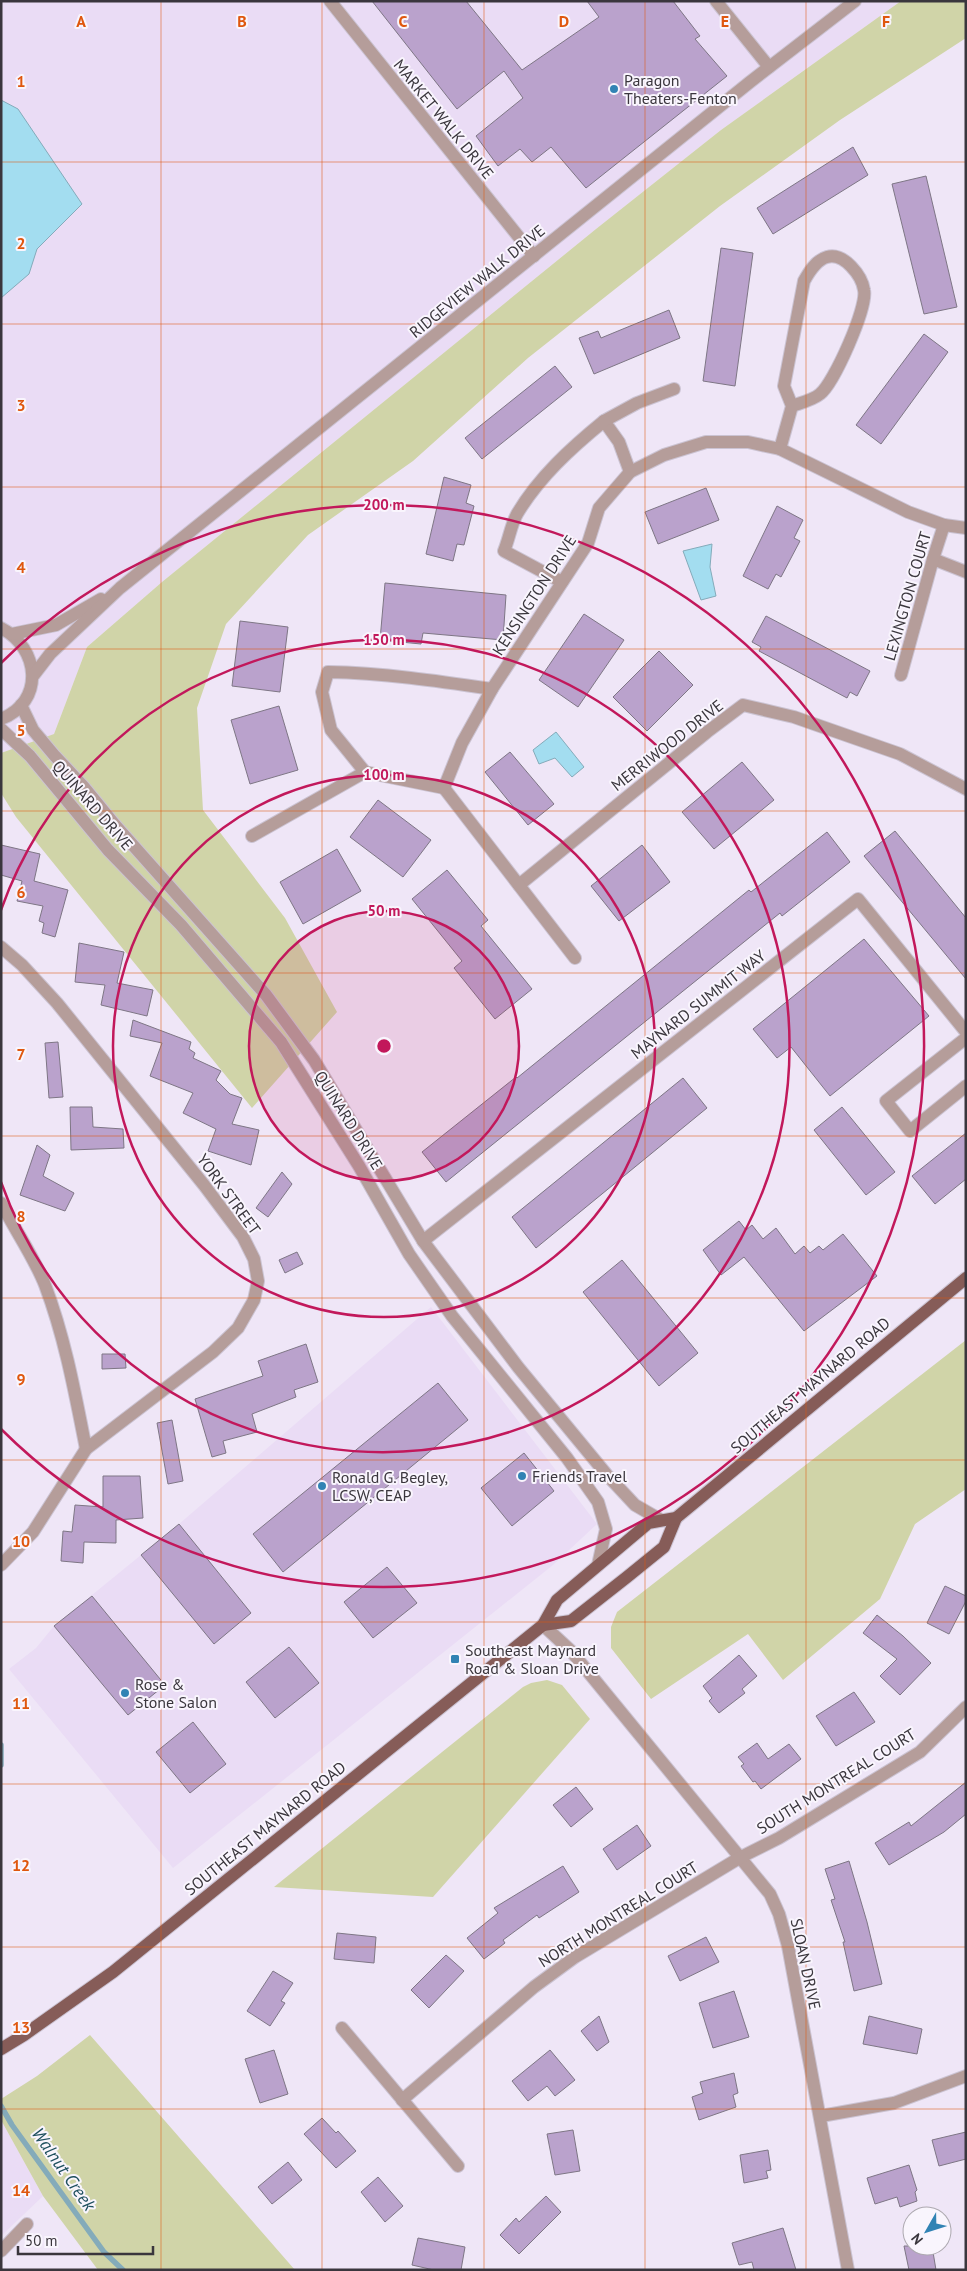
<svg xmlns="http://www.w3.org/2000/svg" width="967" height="2271" font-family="'PT Sans',sans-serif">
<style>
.built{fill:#eadcf5}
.green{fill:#d0d4a8}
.water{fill:#a3ddf0;stroke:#84abba}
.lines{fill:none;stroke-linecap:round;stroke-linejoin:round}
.stream{stroke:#84abba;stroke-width:5.5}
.building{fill:#baa2cc;stroke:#7e7685}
.minor-casing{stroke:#cbc3d2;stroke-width:14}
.major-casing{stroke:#cbc3d2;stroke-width:14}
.minor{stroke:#b59d9a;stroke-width:12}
.major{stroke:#865c58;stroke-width:12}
.grid{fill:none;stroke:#df570e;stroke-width:1;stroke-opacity:0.55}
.ring{fill:none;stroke:#c2185b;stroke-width:2.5}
.poi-dot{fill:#3183b4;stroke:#f9f5fd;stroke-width:2}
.labels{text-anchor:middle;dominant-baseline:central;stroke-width:4;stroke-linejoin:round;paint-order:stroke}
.poi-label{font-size:16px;fill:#3a363d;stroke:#f9f5fd;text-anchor:start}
.street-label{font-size:16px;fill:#3a363d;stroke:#f9f5fd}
.water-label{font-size:18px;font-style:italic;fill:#1f505e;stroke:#f9f5fd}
.grid-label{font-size:16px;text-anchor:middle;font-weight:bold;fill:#df570e;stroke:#f9f5fd;stroke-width:4;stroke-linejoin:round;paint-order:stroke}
.centre{fill:#c2185b;stroke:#f9f5fd;stroke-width:2.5}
.ring-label{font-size:15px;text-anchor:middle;font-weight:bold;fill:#c2185b;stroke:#f9f5fd;stroke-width:4;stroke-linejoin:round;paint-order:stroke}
</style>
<rect width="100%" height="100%" fill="#efe6f7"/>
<g class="built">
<polygon points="1,1 901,1 721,130 596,229 162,582 87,647 54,734 1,753"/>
<polygon points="431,1307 597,1524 553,1565 173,1868 9,1669 36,1648 54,1626 179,1524"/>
<polygon points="1,2120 43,2196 1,2236"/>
</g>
<g class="green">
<polygon points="901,1 966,1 966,38 840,120 720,206 528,358 413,461 308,535 226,624 197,708 203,810 285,918 337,1012 252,1108 16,817 1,793 1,753 54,734 87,647 162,582 596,229 721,130"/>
<polygon points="966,1340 966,1489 915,1524 880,1599 783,1680 748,1634 651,1699 611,1648 611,1627 617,1612"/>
<polygon points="547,1680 562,1685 590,1719 433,1897 274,1887 523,1687 531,1683"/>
<polygon points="90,2035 295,2270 98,2270 43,2196 1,2120 1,2099 37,2076"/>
</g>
<g class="water">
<polygon points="1,100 18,109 82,204 37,249 29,274 1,298"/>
<polygon points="712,544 710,567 716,596 701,600 683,551"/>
<polygon points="556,732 584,767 572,777 555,758 539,764 533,750"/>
</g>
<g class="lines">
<g class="stream">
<polyline points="1,1745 1,1765"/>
<polyline points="1,2106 12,2125 104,2252 123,2270"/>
</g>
</g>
<g class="building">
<polygon points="372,1 466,1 522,70 599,17 587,1 673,1 700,36 695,39 727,76 586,188 551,147 532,162 520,149 498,166 476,136 523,98 504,71 457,109"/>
<polygon points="853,147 868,175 773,234 757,208"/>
<polygon points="926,176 957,307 924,314 892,184"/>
<polygon points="721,248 753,253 735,386 703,381"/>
<polygon points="669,310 680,338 594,374 579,338 598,331 601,338"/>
<polygon points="924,334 948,352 881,444 856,425"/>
<polygon points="555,366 572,387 482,459 465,438"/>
<polygon points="444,477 471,485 466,503 474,506 464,545 457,544 453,561 426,554"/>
<polygon points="706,488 719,520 658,544 645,512"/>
<polygon points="777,506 803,520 794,538 800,541 781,577 776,574 768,589 743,576"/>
<polygon points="385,583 506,595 503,640 423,633 421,644 380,640"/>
<polygon points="584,614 624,640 578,707 539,680"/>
<polygon points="766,616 870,671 857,696 850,692 847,698 759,651 761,647 752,642"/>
<polygon points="240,621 288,627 280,692 232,686"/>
<polygon points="659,651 693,685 647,731 613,697"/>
<polygon points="279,706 298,770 250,784 231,720"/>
<polygon points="510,752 554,804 528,825 485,772"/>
<polygon points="742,762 774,800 714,849 682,812"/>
<polygon points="378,800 431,840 403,877 350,837"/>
<polygon points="895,831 966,918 966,979 864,856"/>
<polygon points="827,832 850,862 782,916 780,913 446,1182 422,1152 516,1077 517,1078 749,890 751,892"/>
<polygon points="1,845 40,854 34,881 68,890 55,937 42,933 44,923 39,921 43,906 17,901 22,881 1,875"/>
<polygon points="642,845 670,882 619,921 591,886"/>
<polygon points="337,849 361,891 303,924 280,882"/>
<polygon points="447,870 488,920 481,926 532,989 495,1019 454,968 462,961 412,899"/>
<polygon points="864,939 929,1016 830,1096 791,1047 777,1058 753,1029"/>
<polygon points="79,943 124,952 117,983 153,990 147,1016 101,1005 105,985 75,982"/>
<polygon points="133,1020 191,1042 189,1049 195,1053 193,1058 221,1071 216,1080 230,1094 242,1098 232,1124 259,1130 251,1165 208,1151 216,1129 183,1113 193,1093 150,1076 162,1043 130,1036"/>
<polygon points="58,1042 63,1097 49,1098 45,1043"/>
<polygon points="683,1078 707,1108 536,1248 512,1217"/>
<polygon points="70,1107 92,1107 93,1127 123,1129 124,1148 71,1150"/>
<polygon points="842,1107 895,1172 866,1195 814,1130"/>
<polygon points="966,1133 966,1179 935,1204 912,1176"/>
<polygon points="37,1145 50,1155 43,1176 74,1193 65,1211 20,1195"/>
<polygon points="282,1172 292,1184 268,1217 256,1208"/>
<polygon points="739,1221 746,1230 752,1225 763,1239 776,1228 795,1254 804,1246 810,1253 819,1246 823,1250 843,1234 877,1276 804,1331 744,1257 721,1275 703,1250"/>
<polygon points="297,1252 303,1264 285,1273 279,1260"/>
<polygon points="622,1260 698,1353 659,1386 583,1292"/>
<polygon points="306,1344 318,1382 294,1390 296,1397 252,1414 257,1432 223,1441 226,1453 212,1457 195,1399 263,1376 258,1361"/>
<polygon points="102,1354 125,1354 126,1368 102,1369"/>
<polygon points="438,1383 468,1420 283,1572 253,1534"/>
<polygon points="172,1420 183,1481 168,1484 157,1423"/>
<polygon points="524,1453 554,1491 512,1526 481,1488"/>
<polygon points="103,1476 140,1476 143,1518 116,1520 116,1543 84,1542 83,1563 61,1561 63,1531 72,1532 75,1505 103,1507"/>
<polygon points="179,1524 251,1613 214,1644 141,1555"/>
<polygon points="387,1567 417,1603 373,1638 344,1602"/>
<polygon points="945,1586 966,1596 966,1601 949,1634 927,1623"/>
<polygon points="92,1596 165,1685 128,1715 54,1626"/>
<polygon points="877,1615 903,1636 931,1663 900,1695 880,1676 897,1659 863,1633"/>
<polygon points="289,1647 319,1683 275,1718 246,1682"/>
<polygon points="739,1655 757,1676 742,1689 745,1693 719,1713 709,1701 712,1698 703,1686"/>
<polygon points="854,1692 875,1722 836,1746 816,1716"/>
<polygon points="193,1722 226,1764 190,1793 156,1752"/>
<polygon points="757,1743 768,1759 789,1744 801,1759 761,1789 755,1781 753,1782 741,1766 744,1764 738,1757"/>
<polygon points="966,1782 966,1814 944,1832 889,1865 875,1843 909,1822 911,1826"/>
<polygon points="576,1787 593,1809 571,1827 553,1805"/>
<polygon points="637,1825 651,1846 617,1870 603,1849"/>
<polygon points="849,1861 867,1922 882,1984 854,1991 843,1942 845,1942 831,1900 835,1899 825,1869"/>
<polygon points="563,1866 579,1892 539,1918 537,1915 503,1940 505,1943 484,1959 467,1938 498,1913 494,1908"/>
<polygon points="337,1933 376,1937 374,1963 334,1959"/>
<polygon points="706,1937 719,1962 680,1981 668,1956"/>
<polygon points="446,1955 464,1971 429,2008 411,1990"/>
<polygon points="273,1971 293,1983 281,2001 285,2003 270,2026 247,2011"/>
<polygon points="734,1991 749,2037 713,2048 699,2003"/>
<polygon points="599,2016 609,2042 597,2051 581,2031"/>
<polygon points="869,2016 922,2029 917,2054 863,2044"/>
<polygon points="274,2050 288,2094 260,2103 245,2059"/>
<polygon points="550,2050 575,2080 555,2096 547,2086 528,2101 512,2081"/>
<polygon points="734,2073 738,2093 733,2095 736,2107 699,2120 692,2097 703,2093 700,2082"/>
<polygon points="322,2118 336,2133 338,2131 356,2151 336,2168 304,2134"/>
<polygon points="573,2130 580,2171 555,2175 547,2134"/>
<polygon points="966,2132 966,2159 939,2166 932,2140"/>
<polygon points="768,2150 771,2170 766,2171 768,2178 744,2183 740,2155"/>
<polygon points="288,2162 302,2180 272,2204 258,2187"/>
<polygon points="909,2165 917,2190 915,2192 917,2201 900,2207 897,2197 875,2204 867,2178"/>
<polygon points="378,2177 403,2206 385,2222 361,2192"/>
<polygon points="546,2196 561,2212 519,2254 500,2235 516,2218 519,2222"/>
<polygon points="783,2228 796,2270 754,2270 752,2262 739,2265 732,2243"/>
<polygon points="418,2238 465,2247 461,2270 434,2270 412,2265"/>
<polygon points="904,2246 932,2246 936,2270 909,2270"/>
</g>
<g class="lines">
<defs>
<g id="minor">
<polyline points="330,1 534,256"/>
<polyline points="716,1 769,67"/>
<path d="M 780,449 L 792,406 L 784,386 L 804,281 C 809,272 816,260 827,257 C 844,252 862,276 864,290 C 868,307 834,383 820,394 C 813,400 800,403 792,406"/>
<polyline points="630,472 619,442 604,421 637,403 674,389"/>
<polyline points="933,559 966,572"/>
<path d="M 562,582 L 504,551 C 509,539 511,525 517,514 C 539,477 571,448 604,421"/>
<path d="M 1,628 C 40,648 45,702 1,719"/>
<polyline points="12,634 56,625 101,599"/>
<polyline points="901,675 933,559 944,525"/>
<polyline points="33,676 50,654 120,588 750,82 855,1"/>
<polyline points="21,705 33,730 54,755 83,786 115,825 266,995 314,1060 423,1241 518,1367 607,1475 635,1505 661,1520"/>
<polyline points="1,729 30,756 108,850 181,925 281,1042 359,1166 409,1254 452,1316 567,1458 598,1502 606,1529 598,1565"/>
<path d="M 444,788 L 365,772 L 331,730 L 322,692 L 328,672 C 383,673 438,681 492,689"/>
<polyline points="252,836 365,772"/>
<polyline points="519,885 707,732 743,705 794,717 900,754 966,789"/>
<path d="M 1,947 L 22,965 L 57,1003 L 204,1185 L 243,1237 L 254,1259 L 258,1281 L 254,1300 L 238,1328 L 213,1352 L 86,1449 C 75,1393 65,1338 45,1285 C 34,1257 15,1230 1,1203"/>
<polyline points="575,958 444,788 462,743 492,689 588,543 599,508 630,472 664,455 706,442 748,442 780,449 908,512 944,525 966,528"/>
<polyline points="966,1038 886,1101 910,1131 966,1086"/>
<polyline points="423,1241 858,899 966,1032"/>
<polyline points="1,1565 33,1532 86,1449"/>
<polyline points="543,1625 571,1651 770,1894 779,1914 788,1946 848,2270"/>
<polyline points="342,2028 458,2166"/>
<polyline points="402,2100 534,1987 575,1957 741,1857 779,1838 920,1752 966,1707"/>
<polyline points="821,2116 894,2103 966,2076"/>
<polyline points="1,2251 27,2224"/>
</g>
<g id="major">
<polyline points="543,1625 571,1621 627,1577 664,1547 676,1518"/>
<polyline points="1,2049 24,2035 113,1972 543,1625 557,1600 645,1526 648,1523 676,1518 966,1278"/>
</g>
</defs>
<use href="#minor" class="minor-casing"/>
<use href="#major" class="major-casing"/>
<use href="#minor" class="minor"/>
<use href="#major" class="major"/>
</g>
<path class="grid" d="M 161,1 L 161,2270M 322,1 L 322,2270M 484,1 L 484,2270M 645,1 L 645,2270M 806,1 L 806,2270M 1,162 L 966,162M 1,324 L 966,324M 1,487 L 966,487M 1,649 L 966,649M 1,811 L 966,811M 1,973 L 966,973M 1,1136 L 966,1136M 1,1298 L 966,1298M 1,1460 L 966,1460M 1,1622 L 966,1622M 1,1784 L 966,1784M 1,1947 L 966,1947M 1,2109 L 966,2109"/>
<circle cx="384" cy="1046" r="135" fill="#c2185b" fill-opacity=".12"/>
<g class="ring">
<circle cx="384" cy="1046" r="135"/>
<circle cx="384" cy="1046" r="271"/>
<path d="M1 910A406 406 0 1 1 1 1182"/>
<path d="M1 663A541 541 0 1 1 1 1429"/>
</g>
<g class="poi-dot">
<circle cx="614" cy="89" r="5"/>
<circle cx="522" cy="1476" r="5"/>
<circle cx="322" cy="1486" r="5"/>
<rect x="450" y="1654" width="10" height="10" rx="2.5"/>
<circle cx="125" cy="1693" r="5"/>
</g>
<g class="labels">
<g class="poi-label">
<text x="624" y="80">Paragon<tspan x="624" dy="18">Theaters-Fenton</tspan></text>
<text x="532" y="1476">Friends Travel</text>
<text x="332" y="1477">Ronald G. Begley,<tspan x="332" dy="18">LCSW, CEAP</tspan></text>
<text x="465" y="1650">Southeast Maynard<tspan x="465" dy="18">Road &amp; Sloan Drive</tspan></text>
<text x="135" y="1684">Rose &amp;<tspan x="135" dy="18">Stone Salon</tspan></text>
</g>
<g class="street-label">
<text transform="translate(444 119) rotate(51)">MARKET WALK DRIVE</text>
<text transform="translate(477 281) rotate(-39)">RIDGEVIEW WALK DRIVE</text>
<text transform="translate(534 595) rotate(-57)">KENSINGTON DRIVE</text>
<text transform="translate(907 596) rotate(-74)">LEXINGTON COURT</text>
<text transform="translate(667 745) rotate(-38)">MERRIWOOD DRIVE</text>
<text transform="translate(93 805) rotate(49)">QUINARD DRIVE</text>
<text transform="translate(698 1004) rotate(-38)">MAYNARD SUMMIT WAY</text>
<text transform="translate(349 1120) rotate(58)">QUINARD DRIVE</text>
<text transform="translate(229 1194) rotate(54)">YORK STREET</text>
<text transform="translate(810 1385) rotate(-40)">SOUTHEAST MAYNARD ROAD</text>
<text transform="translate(836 1781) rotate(-32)">SOUTH MONTREAL COURT</text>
<text transform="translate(265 1828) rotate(-39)">SOUTHEAST MAYNARD ROAD</text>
<text transform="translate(618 1914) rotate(-32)">NORTH MONTREAL COURT</text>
<text transform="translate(806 1964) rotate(78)">SLOAN DRIVE</text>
</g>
<g class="water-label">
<text transform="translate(64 2169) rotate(55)">Walnut Creek</text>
</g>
</g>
<g class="grid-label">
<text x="81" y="27">A</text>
<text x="242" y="27">B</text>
<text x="403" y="27">C</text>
<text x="564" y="27">D</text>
<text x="725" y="27">E</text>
<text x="886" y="27">F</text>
<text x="21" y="87">1</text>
<text x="21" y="249">2</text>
<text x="21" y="411">3</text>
<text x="21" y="573">4</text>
<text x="21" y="736">5</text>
<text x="21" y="898">6</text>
<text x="21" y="1060">7</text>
<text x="21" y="1222">8</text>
<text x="21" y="1385">9</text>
<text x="21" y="1547">10</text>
<text x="21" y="1709">11</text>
<text x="21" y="1871">12</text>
<text x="21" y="2033">13</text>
<text x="21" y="2196">14</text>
</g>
<circle cx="384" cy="1046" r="8" class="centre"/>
<g class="ring-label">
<text x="384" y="510">200 m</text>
<text x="384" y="645">150 m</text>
<text x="384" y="780">100 m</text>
<text x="384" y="916">50 m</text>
</g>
<rect width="967" height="2271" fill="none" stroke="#3a363d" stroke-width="5"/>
<g transform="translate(927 2231) rotate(231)"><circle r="24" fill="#f9f5fd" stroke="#ada9b0"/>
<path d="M0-4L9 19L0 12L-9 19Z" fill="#3183b4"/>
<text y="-8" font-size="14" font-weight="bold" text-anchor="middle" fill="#3a363d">N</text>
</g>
<path d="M18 2246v8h135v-8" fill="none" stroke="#3a363d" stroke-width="2.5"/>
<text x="25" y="2246" font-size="15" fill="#3a363d" stroke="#f9f5fd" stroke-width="4" paint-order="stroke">50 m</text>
</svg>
